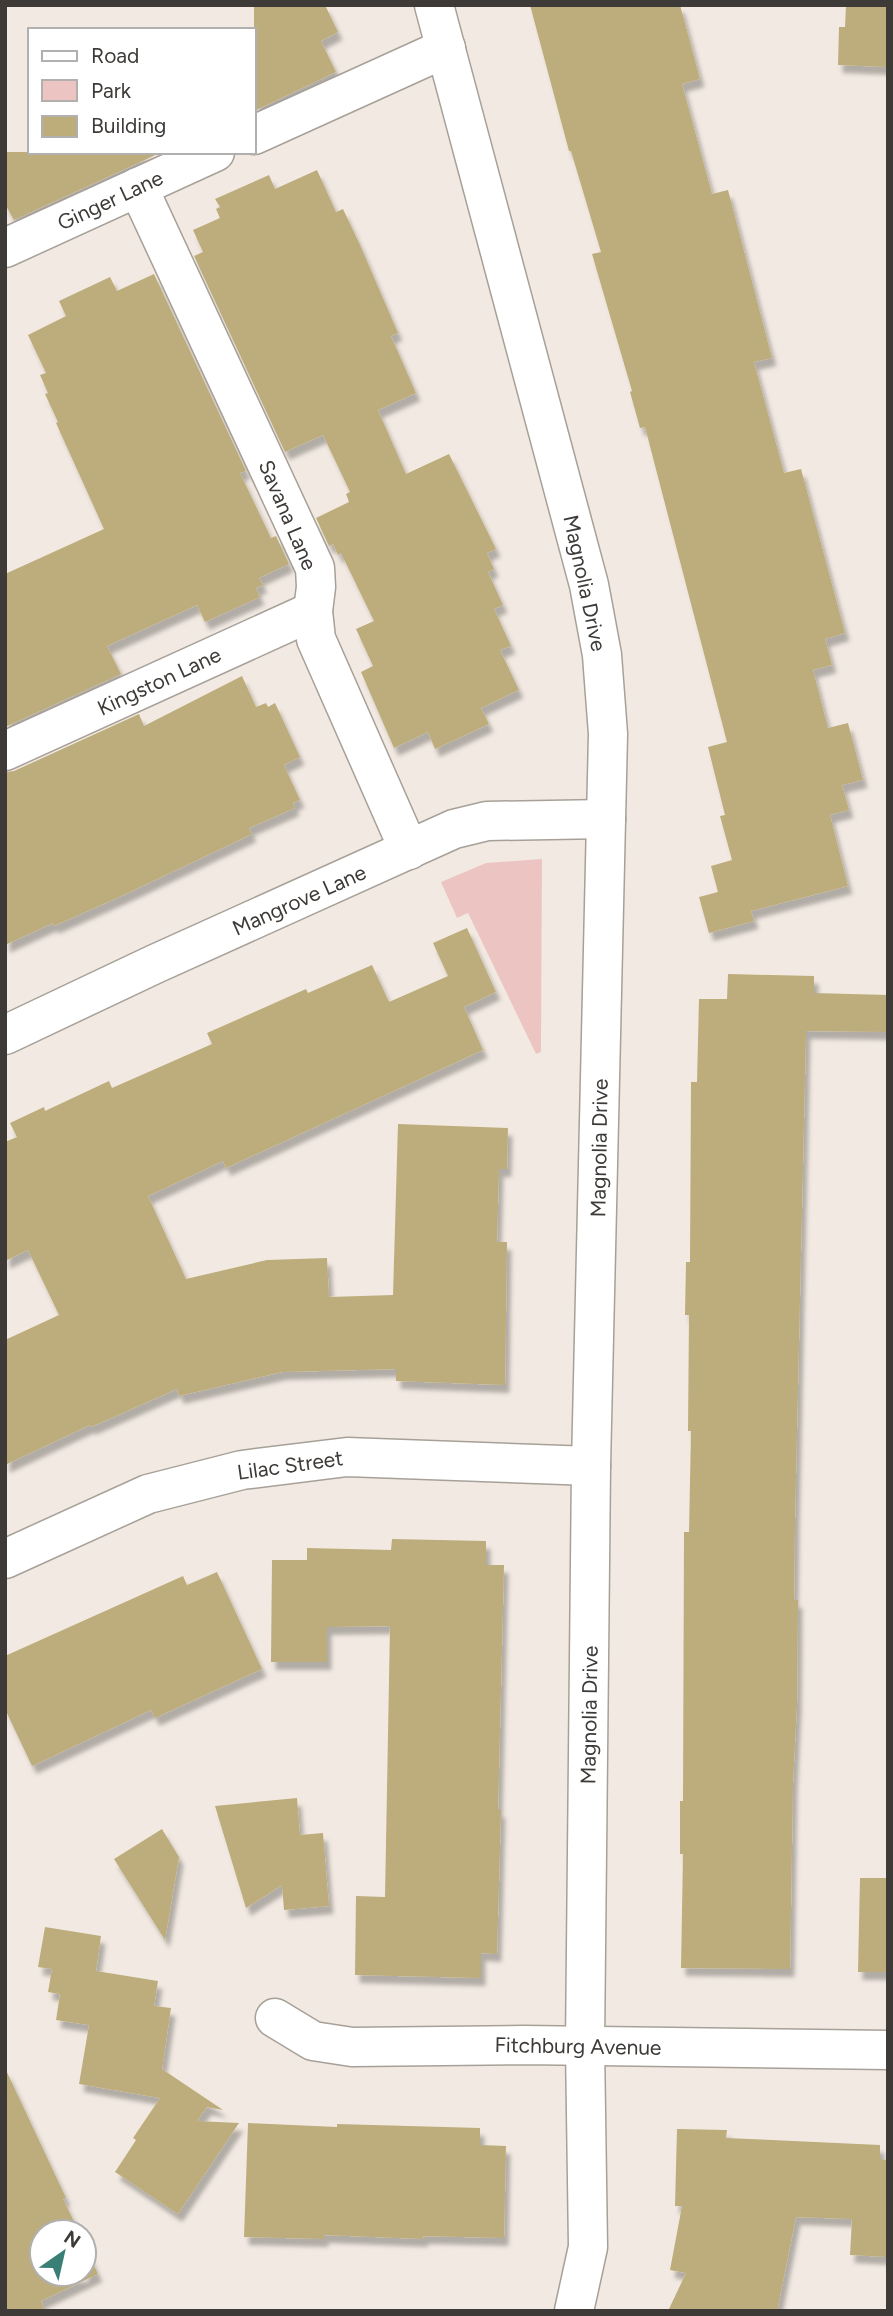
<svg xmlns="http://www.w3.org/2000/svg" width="893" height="2316" font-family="Figtree,sans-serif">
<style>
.green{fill:#ecc5c2}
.building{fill:#bdad7b;filter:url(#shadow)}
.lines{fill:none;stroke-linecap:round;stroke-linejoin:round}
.minor-casing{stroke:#a6a098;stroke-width:41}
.minor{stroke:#fff;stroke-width:38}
.labels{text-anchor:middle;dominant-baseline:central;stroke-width:6;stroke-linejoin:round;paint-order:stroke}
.street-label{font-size:21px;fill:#3d3a37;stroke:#fff}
</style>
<defs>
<filter id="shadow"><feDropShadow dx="4.5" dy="8" stdDeviation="2" flood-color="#0004"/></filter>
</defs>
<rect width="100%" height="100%" fill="#f2eae2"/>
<polygon class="green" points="542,859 541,1052 536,1054 468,913 457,918 441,882 486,863"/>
<g class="building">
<polygon points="254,5 325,5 338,32 321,41 336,72 254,111"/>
<polygon points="530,5 680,5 700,79 682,84 712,194 728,190 772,358 754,362 784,473 801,469 845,633 825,639 832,665 813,670 828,728 848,723 863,780 842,785 849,810 830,815 848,886 751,911 754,921 709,933 699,897 718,892 711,866 732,860 720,816 725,815 708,747 727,742 645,427 640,428 630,392 632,391 592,254 601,252 571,151 569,151"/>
<polygon points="846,5 888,5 888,67 838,65 839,27 845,27"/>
<polygon points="5,152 162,152 14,220 5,204"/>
<polygon points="317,170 336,212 343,209 360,245 398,333 391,336 416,393 378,410 406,474 449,454 496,549 487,553 494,569 488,572 503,605 494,609 511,646 500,650 519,690 481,708 489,724 435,749 428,732 394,748 361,672 373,666 356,629 374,621 341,553 338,555 333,544 329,546 316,518 349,502 346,494 350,492 323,435 285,452 194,256 203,252 193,230 220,218 216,209 220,207 215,199 269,175 275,189"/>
<polygon points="154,274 246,471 240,473 271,538 276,536 289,564 259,578 263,585 256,588 260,597 205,622 197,605 107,646 121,674 5,727 5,574 104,529 56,423 58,422 45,394 48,393 40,375 46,373 28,335 66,316 59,301 110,277 117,291"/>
<polygon points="242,676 256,707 266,703 268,707 275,703 300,757 284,765 300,800 293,803 295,808 249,828 252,834 128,893 54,926 53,923 5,945 5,772 14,771 139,714 144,726"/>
<polygon points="467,928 496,992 464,1007 483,1050 226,1168 223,1161 148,1196 186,1279 267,1260 327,1258 329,1297 393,1295 398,1124 508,1128 507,1169 499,1169 497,1242 507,1242 505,1385 396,1381 396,1369 282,1372 179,1396 177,1389 91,1427 90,1425 5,1465 5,1340 59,1315 28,1250 5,1261 5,1142 17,1137 10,1123 44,1107 45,1111 109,1081 112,1088 212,1044 207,1033 306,989 308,993 372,965 389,1002 448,976 433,943"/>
<polygon points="728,974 814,976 814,993 888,995 888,1032 806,1031 795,1519 794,1600 798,1600 797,1704 793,1783 790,1969 681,1968 683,1854 680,1854 680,1801 683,1801 684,1532 689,1532 691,1431 688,1431 689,1315 685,1315 686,1262 690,1262 691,1082 697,1082 699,999 727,999"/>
<polygon points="392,1539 486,1541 486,1565 504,1565 498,1810 501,1810 497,1954 481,1953 481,1978 355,1975 356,1896 385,1897 390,1626 327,1627 327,1662 271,1662 272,1560 307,1560 307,1548 391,1550"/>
<polygon points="217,1572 262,1669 155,1718 151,1710 32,1766 5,1709 5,1656 183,1576 187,1585"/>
<polygon points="297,1798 300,1835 323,1833 329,1906 284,1910 282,1885 246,1908 215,1806"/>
<polygon points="162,1829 179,1857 165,1940 114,1859"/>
<polygon points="860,1878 888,1878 888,1972 858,1972"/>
<polygon points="45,1927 101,1936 96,1971 158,1981 154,2006 171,2008 162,2069 223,2110 207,2107 197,2121 239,2123 178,2214 115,2172 136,2140 133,2138 160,2098 79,2084 89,2025 56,2020 60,1994 48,1992 52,1969 38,1967"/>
<polygon points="5,2068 66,2198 63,2199 79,2232 42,2232 42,2274 84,2274 84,2244 98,2274 41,2301 45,2311 5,2311"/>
<polygon points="248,2123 337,2127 337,2124 480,2128 480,2145 506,2146 504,2238 423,2236 424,2239 324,2235 324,2239 244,2237"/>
<polygon points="677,2129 727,2130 726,2138 880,2145 880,2159 888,2160 888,2257 850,2255 852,2219 796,2217 777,2311 668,2311 686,2273 670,2270 682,2206 675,2206"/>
</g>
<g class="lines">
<defs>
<g id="minor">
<polyline points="434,5 589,585 602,655 608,734 591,1466 585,2046 588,2247 574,2311"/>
<polyline points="254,135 446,48"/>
<polyline points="138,187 315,568 316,587 313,611 316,639 409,850"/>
<polyline points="5,248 215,152"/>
<polyline points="5,751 313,611"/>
<polyline points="5,1035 155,964 454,829 487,821 606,819"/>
<polyline points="5,1559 148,1494 242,1470 347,1457 591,1466"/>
<polyline points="275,2018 313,2041 352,2047 524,2045 888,2050"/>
</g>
</defs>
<use href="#minor" class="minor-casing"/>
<use href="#minor" class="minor"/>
</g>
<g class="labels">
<g class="street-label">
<text transform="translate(110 200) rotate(-25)">Ginger Lane</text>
<text transform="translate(288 515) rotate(67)">Savana Lane</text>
<text transform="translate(585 583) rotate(78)">Magnolia Drive</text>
<text transform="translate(159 681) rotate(-25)">Kingston Lane</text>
<text transform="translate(299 900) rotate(-24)">Mangrove Lane</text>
<text transform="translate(599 1148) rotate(-89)">Magnolia Drive</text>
<text transform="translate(290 1465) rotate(-8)">Lilac Street</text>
<text transform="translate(589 1715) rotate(-89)">Magnolia Drive</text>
<text transform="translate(578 2046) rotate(1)">Fitchburg Avenue</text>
</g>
</g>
<rect width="893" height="2316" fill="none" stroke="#3d3a37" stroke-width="14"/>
<rect x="28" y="28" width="228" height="126" fill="#ffffff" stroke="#b1b0af" stroke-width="2"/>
<rect x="42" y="51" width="35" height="10" fill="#ffffff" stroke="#b1b0af" stroke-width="2"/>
<text x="91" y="63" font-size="21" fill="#3d3a37">Road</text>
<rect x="42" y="80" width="35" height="21" fill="#ecc5c2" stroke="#b1b0af" stroke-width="2"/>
<text x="91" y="98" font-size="21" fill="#3d3a37">Park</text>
<rect x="42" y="116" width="35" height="21" fill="#bdad7b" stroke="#b1b0af" stroke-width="2"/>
<text x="91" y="133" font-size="21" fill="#3d3a37">Building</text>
<g transform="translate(63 2253) rotate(34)"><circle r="33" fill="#ffffff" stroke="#b1b0af" stroke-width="2"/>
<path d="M0-5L12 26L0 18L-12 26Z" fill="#397f75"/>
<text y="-10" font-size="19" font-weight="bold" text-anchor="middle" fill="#3d3a37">N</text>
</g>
</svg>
